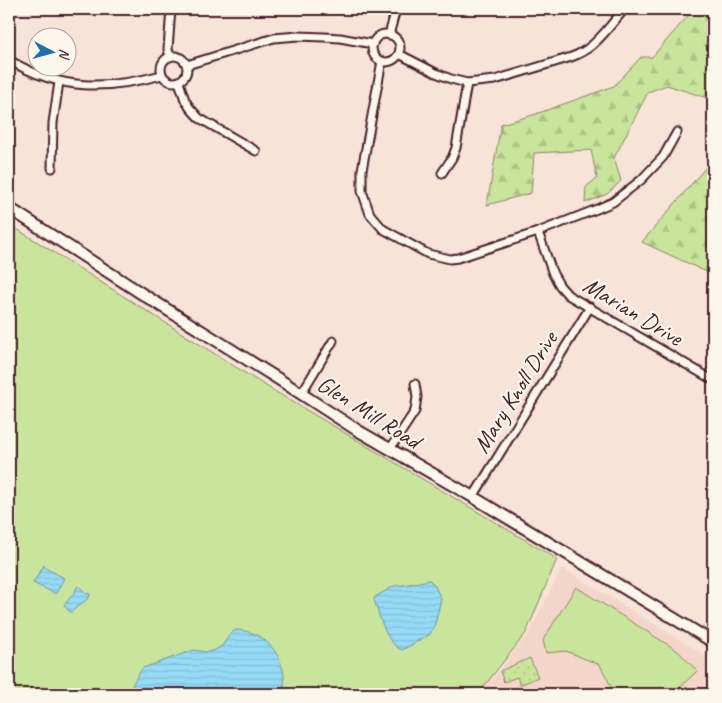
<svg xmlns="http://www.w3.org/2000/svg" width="722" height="703" font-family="Caveat,sans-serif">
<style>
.built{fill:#f4d5ca}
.grass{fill:#c9e59c;stroke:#8a8264}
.forest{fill:url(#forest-firs);stroke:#8a8264}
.park{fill:url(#park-dots);stroke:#8a8264}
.water{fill:url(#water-rules);stroke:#7790a5}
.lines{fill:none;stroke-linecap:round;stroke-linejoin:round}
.minor-casing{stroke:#4a1f2b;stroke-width:11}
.secondary-casing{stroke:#4a1f2b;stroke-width:14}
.minor{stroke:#fbf7ec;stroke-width:7}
.secondary{stroke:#fbf7ec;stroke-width:10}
.labels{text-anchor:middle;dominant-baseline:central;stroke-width:4.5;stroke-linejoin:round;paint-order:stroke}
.street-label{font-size:24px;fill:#4a1f2b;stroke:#fbf7ec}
</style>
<defs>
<pattern id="forest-firs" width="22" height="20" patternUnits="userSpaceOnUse" patternTransform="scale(1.25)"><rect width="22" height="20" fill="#c9e59c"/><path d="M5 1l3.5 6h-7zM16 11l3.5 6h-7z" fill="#aec487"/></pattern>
<pattern id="park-dots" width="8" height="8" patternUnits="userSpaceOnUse" patternTransform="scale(1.25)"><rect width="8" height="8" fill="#c9e59c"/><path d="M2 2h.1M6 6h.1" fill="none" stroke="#aec487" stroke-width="1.8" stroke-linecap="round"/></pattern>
<pattern id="water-rules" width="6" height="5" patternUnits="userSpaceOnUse" patternTransform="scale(1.25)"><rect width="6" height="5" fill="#95dbf7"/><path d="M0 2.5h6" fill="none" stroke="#82bcd4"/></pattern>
</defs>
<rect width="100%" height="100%" fill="#f7e3d8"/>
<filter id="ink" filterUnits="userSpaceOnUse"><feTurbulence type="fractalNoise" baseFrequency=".02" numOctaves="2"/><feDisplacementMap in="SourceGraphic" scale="10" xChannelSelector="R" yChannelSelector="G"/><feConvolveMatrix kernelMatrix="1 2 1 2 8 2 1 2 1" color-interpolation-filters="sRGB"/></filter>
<g filter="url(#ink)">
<polygon class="built" points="562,568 713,660 713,694 482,694 487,686 529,633"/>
<g class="grass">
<polygon points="9,224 261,383 557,559 526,633 478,694 9,694"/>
<polygon points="576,587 678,651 697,671 673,694 615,694 600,665 566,651 546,653 543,640"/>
</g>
<g class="forest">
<polygon points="694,9 713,9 713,100 667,85 648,92 614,158 621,181 607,194 585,203 586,187 597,178 591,150 534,153 531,193 487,205 501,124 533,115 614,86 641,57 652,57"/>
<polygon points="713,159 713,275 642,242"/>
</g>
<polygon class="park" points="530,658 538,677 520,685 517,677 504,682 500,671"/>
<g class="water">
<polygon points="44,565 44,567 64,578 56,594 33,583"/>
<path d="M 429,580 L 434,584 L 441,599 L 434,628 L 429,635 L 402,650 C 385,643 380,616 374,600 L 375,597 L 394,586 L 404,585 Z"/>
<path d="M 79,586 L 87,594 L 89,593 L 90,596 C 85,603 77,605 72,612 L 70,612 L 64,605 L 75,592 L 77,587 Z"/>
<path d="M 236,630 C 268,630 290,663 283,694 L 129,694 C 131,687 138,673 143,668 L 194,650 L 206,652 L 213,651 L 222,646 L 231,633 Z"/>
</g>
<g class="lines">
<defs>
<g id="minor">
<circle cx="386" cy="48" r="14"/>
<polyline points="389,35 396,9"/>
<path d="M 399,54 L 436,73 L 451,79 L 467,83 L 495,80 L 565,59 C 572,57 580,54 587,49 C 602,39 612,22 625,9"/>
<circle cx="174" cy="69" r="13"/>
<polyline points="170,57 168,49 171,9"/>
<path d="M 9,60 C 61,91 105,90 162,75"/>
<polyline points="382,61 362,170 362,191 370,214 383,229 428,254 450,259 458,258 538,232 597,209 613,202 641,180 663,157 677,132"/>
<polyline points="187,65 274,38 298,36 324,37 340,38 373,44"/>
<polyline points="179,82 185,100 190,108 199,118 256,151"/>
<polyline points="52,168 53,123 59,82"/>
<polyline points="442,173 452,158 456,148 467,83"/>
<polyline points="538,232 553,274 560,286 568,295 713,380"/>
<polyline points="301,394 333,341"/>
<polyline points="390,449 415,411 417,397 415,384"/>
<polyline points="473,497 590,307"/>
</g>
<polyline id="secondary" points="9,208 147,297 280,380 357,430 473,497 713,642"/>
</defs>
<use href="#minor" class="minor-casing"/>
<use href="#secondary" class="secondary-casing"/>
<use href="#minor" class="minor"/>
<use href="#secondary" class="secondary"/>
</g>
</g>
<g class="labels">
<g class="street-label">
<text transform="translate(633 311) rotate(31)">Marian Drive</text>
<text transform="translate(515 392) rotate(-58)">Mary Knoll Drive</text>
<text transform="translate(369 412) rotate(32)">Glen Mill Road</text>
</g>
</g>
<rect width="722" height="703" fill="none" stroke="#fbf7ec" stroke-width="30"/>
<rect x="15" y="15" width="692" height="673" fill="none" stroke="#4a1f2b" stroke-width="2" filter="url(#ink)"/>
<g transform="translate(52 52) rotate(96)"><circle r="24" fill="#fbf7ec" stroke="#b4a19f"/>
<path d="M0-4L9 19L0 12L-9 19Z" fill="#1f6fb2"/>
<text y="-8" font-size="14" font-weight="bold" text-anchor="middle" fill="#4a1f2b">N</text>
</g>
</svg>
